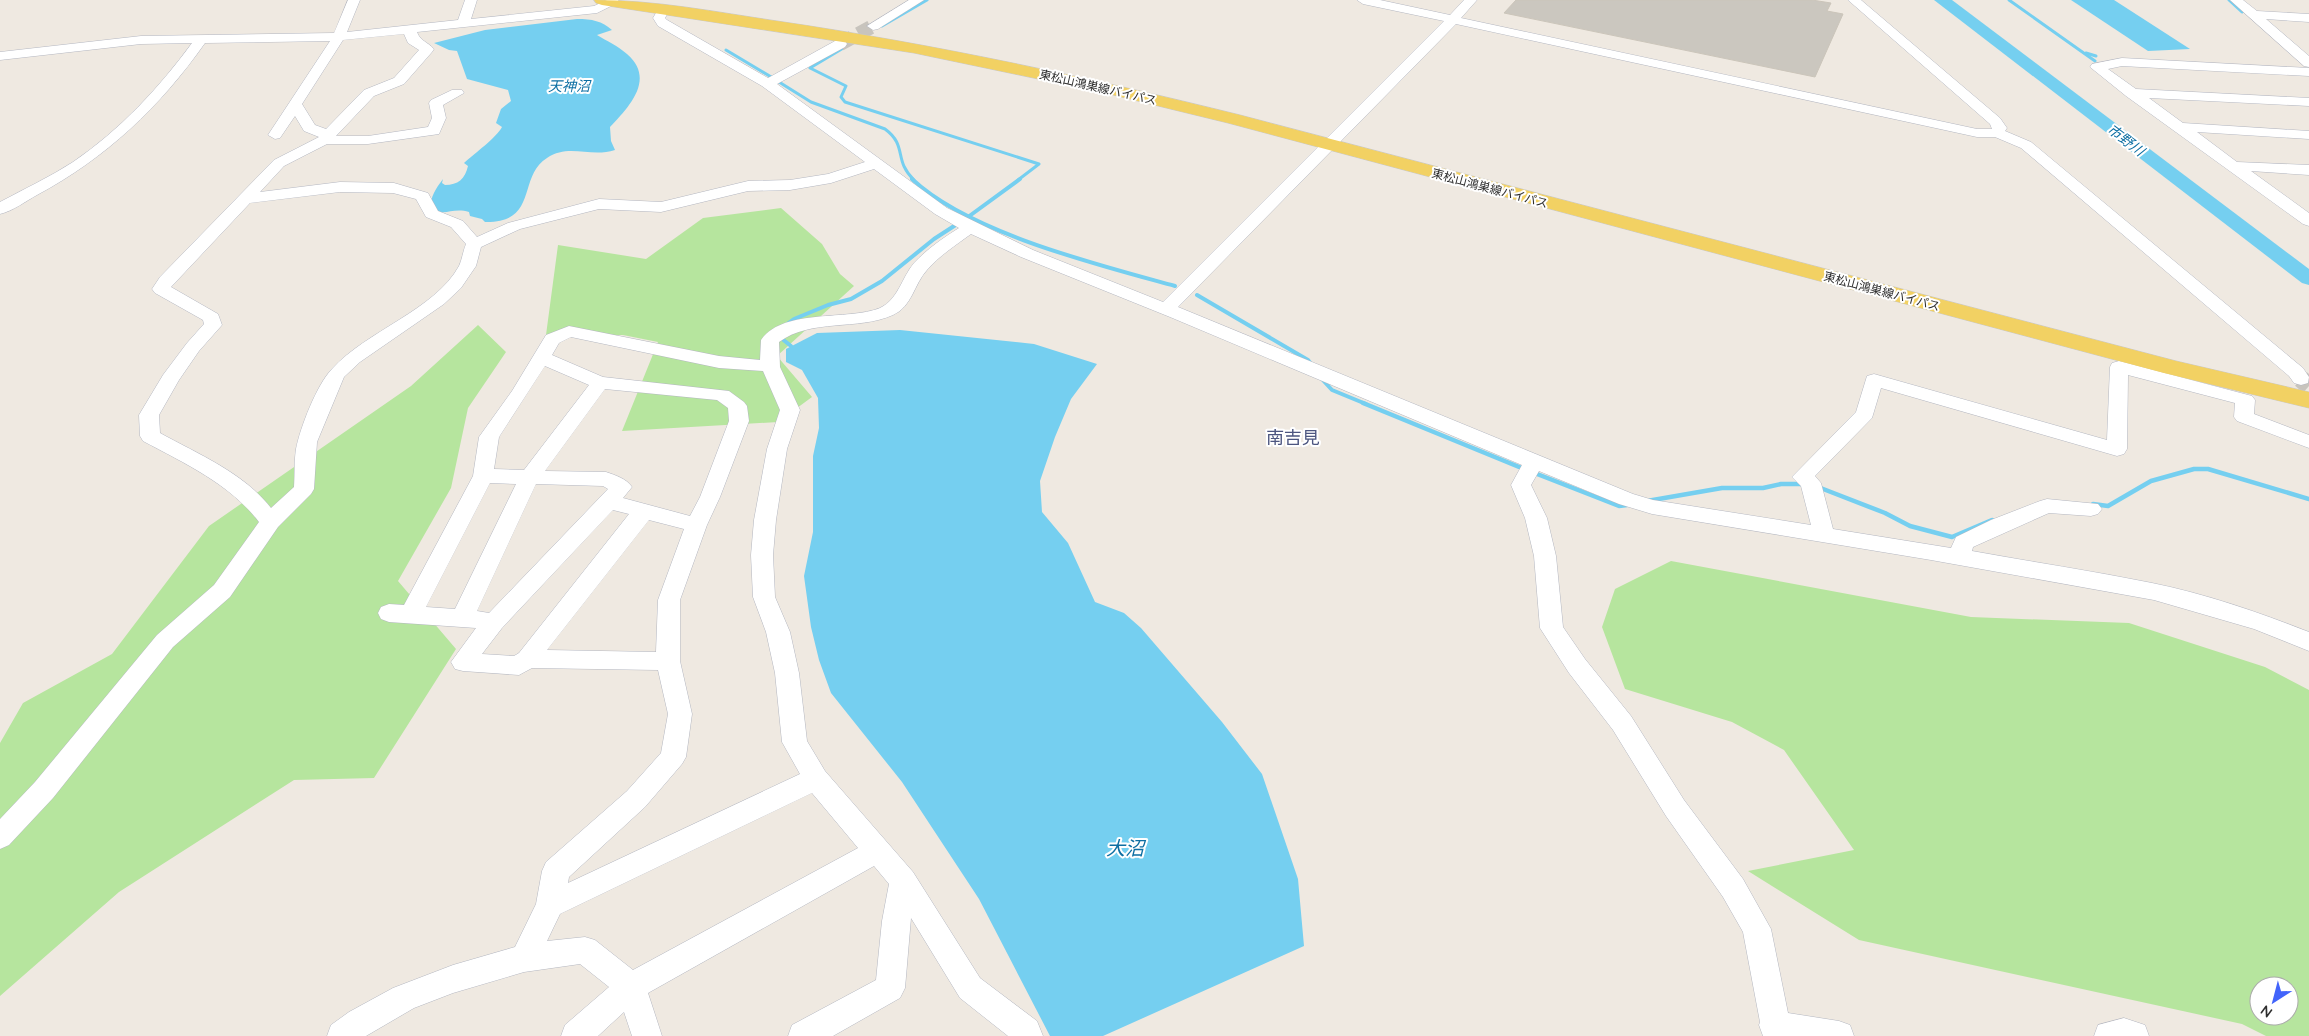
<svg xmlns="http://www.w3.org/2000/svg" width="2309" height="1036" font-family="Quicksand,'Noto Sans JP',sans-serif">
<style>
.green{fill:#b6e59e;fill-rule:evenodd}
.water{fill:#75cff0}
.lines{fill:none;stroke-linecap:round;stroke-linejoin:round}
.stream-far2{stroke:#75cff0;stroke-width:3}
.stream-far1{stroke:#75cff0;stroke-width:4}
.stream{stroke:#75cff0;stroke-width:4.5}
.river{fill:#75cff0;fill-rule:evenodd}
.building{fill:#cbc7bf;stroke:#cbc5ba}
.minor-tunnel-far1{stroke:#c8c4bd;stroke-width:14;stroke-dasharray:14 7;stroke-linecap:butt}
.minor-tunnel{stroke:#c8c4bd;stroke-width:18;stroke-dasharray:18 9;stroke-linecap:butt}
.minor-casing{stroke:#b4b7c1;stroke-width:1}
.major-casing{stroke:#c9c9c9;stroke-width:1}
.minor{fill:#fff;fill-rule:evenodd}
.major{fill:#f2d163;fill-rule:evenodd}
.labels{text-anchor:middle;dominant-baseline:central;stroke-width:4;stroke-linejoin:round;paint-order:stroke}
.far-street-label{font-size:12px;fill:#2e2e2e;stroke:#fff}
.far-water-label{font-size:14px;font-style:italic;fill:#0d6fa3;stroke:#fff}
.quarter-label{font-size:18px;fill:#4d5680;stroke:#fff}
.near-water-label{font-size:19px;font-style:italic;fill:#0d6fa3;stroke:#fff}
</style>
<rect width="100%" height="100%" fill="#efe9e1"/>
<g class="green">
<polygon points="781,208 822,244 840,274 854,286 777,356 812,397 778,422 622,431 658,342 623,335 546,335 558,245 646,259 703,218"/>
<polygon points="478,325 506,352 468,408 451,488 398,581 456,649 374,778 294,780 119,892 0,996 0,743 23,703 112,654 209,526 411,386"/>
<path d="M 1671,561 L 1971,617 L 2129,623 L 2265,667 L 2309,690 L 2309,1036 L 2266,1036 L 2242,1024 L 1859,940 L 1748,871 L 1854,850 L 1784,750 L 1732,722 L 1625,689 L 1602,627 L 1615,589 ZM 2259,986 L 2289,986 L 2289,1016 L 2259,1016 Z"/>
</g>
<g class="water">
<polygon points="2071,0 2114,0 2190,49 2148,51"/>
<path d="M 577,19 C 592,19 602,21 612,30 L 597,35 C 607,41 618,46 627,54 C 656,79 629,107 610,127 L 611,141 L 615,150 C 590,158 569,143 547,158 C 517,177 539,223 485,222 L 482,219 L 470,216 L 469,212 C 457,208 448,213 441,212 C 421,208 437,187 443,179 L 442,183 L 445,185 C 458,185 465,179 468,166 L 464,163 C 474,154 497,137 502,127 L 496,123 L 501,109 L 511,101 L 508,90 L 467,79 L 457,51 L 449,50 L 434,43 L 485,30 Z"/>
<polygon points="900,330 1034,344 1097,364 1071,399 1055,437 1040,481 1042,512 1068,543 1095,602 1124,613 1141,628 1222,722 1262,774 1298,879 1304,946 1103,1036 1050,1036 979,899 902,782 831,693 819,660 811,627 804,576 813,532 813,456 819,428 818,398 802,370 786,362 786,349 817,333"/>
</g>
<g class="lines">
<g class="stream-far2">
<polyline points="2009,0 2095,61"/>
<polyline points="2229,0 2242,12"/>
<polyline points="882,26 927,0"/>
<polyline points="845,47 810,68 846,86 841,97 845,102 1039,164 1018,180"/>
<polyline points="726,50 773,78"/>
<polyline points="2086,53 2096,56"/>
<path d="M 779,82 L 811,102 L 885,129 C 908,146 893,160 914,180"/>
</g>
<g class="stream-far1">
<path d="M 912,179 C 969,233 1099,265 1175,286"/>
<polyline points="1197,295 1308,360 1311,364"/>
<polyline points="783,327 794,319 828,305 851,299 882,281 934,239 968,217 1020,179"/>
<polyline points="781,335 781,338 791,346"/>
<polyline points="1321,378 1332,390 1366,404"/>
</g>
<g class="stream">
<polyline points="1363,403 1524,469"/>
<polyline points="1532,472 1619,506 1627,505"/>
<polyline points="1818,487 1885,513 1910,526 1952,537 1992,520"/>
<polyline points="1647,501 1722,488 1763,488 1781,484 1803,484"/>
<polyline points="2093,504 2108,506 2151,481 2194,469 2208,469 2309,499"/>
</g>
<polygon class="river" points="1934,0 1952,0 2309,269 2309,285 2302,283"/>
</g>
<polygon class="building" points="1516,0 1812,0 1831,3 1827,11 1843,14 1815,77 1504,13"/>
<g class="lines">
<polyline class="minor-tunnel-far1" points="840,44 873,26"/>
<polyline class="minor-tunnel" points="2301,379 2309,386"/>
<defs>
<g id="minor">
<path d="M 348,0 L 360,0 L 347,32 L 458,20 L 465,0 L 477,0 L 471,19 L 594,6 L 607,0 L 618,0 L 619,2 L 597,13 L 417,32 C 420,41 428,42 434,49 L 432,52 L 404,84 L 374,96 L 336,136 L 368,136 L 428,127 L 432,118 L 429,103 L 431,100 L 452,90 L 462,90 L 464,93 L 443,105 L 446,118 L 439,134 L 368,144 L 327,144 L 284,166 L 260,192 L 340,182 L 394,183 L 428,193 L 438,211 L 463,221 L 477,237 L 508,223 L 599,199 L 661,202 L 748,181 L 790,180 L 828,174 L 865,162 L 762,86 L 658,26 L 653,18 L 660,6 L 664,5 L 670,9 L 665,18 L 667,20 L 768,78 L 835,41 L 845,41 L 847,44 L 845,47 L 777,84 L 947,208 L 1033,250 L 1163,302 L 1444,21 L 1363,4 L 1357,0 L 1380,0 L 1450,15 L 1464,0 L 1477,0 L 1461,18 L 1977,129 L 1992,129 L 1990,124 L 1848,0 L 1861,0 L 2000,118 L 2007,128 L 2005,131 L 2031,142 L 2303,368 L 2309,377 L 2308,383 L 2301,385 L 2294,383 L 2289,376 L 2021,148 L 1995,137 L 1977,137 L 1456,24 L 1178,307 L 1633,494 L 1653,500 L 1811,525 L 1801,486 L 1792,477 L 1856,412 L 1867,376 L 1874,374 L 1881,376 L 2107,440 L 2110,367 L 2112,363 L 2119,361 L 2252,396 L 2255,400 L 2254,414 L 2309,435 L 2309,448 L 2237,421 L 2234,417 L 2235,403 L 2128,375 L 2127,449 L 2124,454 L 2117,456 L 1881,388 L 1872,418 L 1815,476 L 1821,483 L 1833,529 L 1951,548 L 1956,537 L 1991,520 L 2040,501 L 2047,499 L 2098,504 L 2102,509 L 2098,514 L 2091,516 L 2049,513 L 1973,547 L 1972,551 C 2032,562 2093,571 2152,583 C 2206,594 2258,612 2309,632 L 2309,651 L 2254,629 L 2154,600 L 1931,560 L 1652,514 L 1619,504 L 1539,471 L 1531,485 L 1547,518 L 1556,556 L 1563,627 L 1585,659 L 1631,716 L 1684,800 L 1743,879 L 1771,929 L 1788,1013 L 1839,1021 L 1850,1025 L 1854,1036 L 1763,1036 L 1759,1025 L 1760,1022 L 1743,932 L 1723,897 L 1666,816 L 1613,730 L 1569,673 L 1540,628 L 1534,556 L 1525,518 L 1511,485 L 1522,465 L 1170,317 L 1021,257 L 971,234 C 956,245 939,256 927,270 C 914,284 912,307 893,315 C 857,331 812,318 779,342 L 780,367 L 800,410 L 787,449 L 776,520 L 773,555 L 775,597 L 790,632 L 799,673 L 807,741 L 825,771 L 913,872 L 980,978 L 1037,1021 L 1043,1036 L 1008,1036 L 960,998 L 911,918 L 905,988 L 900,998 L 833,1036 L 788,1036 L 792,1025 L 876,980 L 882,921 L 889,884 L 874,866 L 648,993 L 662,1036 L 632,1036 L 624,1012 L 598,1036 L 561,1036 L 565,1025 L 609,987 L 580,964 L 524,972 L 453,993 L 414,1008 L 366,1036 L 327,1036 L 331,1025 L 349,1012 L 393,988 L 453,965 L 515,947 L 536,904 L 542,871 L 546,862 L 627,791 L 661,753 L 668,714 L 658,670 L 532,668 L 519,675 L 463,671 L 455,669 L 451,662 L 476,628 L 389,622 L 381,619 L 378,613 L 381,607 L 389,604 L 404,605 L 473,476 L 479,437 L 512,391 L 546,335 L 569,326 L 719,356 L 760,360 L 761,340 C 783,308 848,321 880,308 C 898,300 902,277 914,263 C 927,249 943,238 959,228 L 935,214 L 874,169 L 831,183 L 790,190 L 748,191 L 661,212 L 599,209 L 520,229 L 481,247 L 476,266 L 461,288 L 444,304 L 360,362 L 344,377 L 317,442 L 314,489 L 311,494 L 278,527 L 230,597 L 173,647 L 53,798 L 9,845 L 0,849 L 0,819 L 35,782 L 157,635 L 214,585 L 259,522 C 230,484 184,463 143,441 L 140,436 L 139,415 L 163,375 L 187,343 L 204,324 L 203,320 L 155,293 L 152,289 L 160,277 L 274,160 L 319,137 L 304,131 L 295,116 L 280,138 L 275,139 L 268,135 L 330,41 L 205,43 C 160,107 106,158 37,195 C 26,201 13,211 0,214 L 0,202 C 24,189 50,177 73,162 C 120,130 159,88 192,43 L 141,44 L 0,60 L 0,52 L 141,36 L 334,33 ZM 404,34 L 408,43 L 419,50 L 394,78 L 364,90 L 326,129 L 315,125 L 302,104 L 343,40 ZM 340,192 L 393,193 L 416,199 L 426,217 L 451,227 L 466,244 C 463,251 462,260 459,266 C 435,310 366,331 332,369 C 317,384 300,428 296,449 C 294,461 295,474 294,487 L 271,508 C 244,473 198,454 160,433 L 159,415 L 179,380 L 199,351 L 222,325 L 218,314 L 171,287 L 250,203 ZM 571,337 L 719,368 L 763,371 L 780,410 L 767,449 L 754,520 L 751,555 L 753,597 L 766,632 L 775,673 L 782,742 L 800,774 L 568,883 L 569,877 L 645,807 L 682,764 L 686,757 L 692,714 L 680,661 L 680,600 L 707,525 L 720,497 L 749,421 L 747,406 L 744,402 L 729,391 L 603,377 L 552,355 L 559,343 ZM 545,366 L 589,385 L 524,470 L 494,469 L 499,437 ZM 605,389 L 717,400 L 728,408 L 729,421 L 700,497 L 690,516 L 623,498 L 632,487 C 627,479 615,475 606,472 L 545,471 ZM 490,483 L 516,484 L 455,609 L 426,607 ZM 536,484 L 603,486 L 608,489 L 489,613 L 477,611 ZM 613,510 L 629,514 L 519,653 L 514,656 L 482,654 L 502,628 ZM 649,520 L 684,529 L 658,600 L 656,652 L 547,650 ZM 812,793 L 858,848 L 633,970 L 595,940 L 585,937 L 547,941 L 560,914 Z"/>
<polygon points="909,0 924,0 878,29 873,30 867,26"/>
<polygon points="2230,0 2243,0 2257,11 2309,14 2309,22 2266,19 2309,56 2309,67 2304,66"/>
<polygon points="2122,58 2309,68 2309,76 2122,66 2108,69 2136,89 2309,98 2309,106 2149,98 2183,123 2309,131 2309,139 2197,132 2237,162 2309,165 2309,175 2251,171 2309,213 2309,226 2303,224 2126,96 2090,67 2092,64"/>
<polygon points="2124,1018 2145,1025 2149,1036 2094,1036 2098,1025"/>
</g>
<path id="major" d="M 594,0 C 656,0 716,12 777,21 C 933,44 1087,77 1240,115 L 2176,361 L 2309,392 L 2309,408 L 2164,373 L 1228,123 L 1105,93 L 914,53 L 602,5 L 596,3 Z"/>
</defs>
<use href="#minor" class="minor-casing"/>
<use href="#major" class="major-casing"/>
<use href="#minor" class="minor"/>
<use href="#major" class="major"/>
</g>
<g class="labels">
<g class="far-street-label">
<text transform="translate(1098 87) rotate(13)">東松山鴻巣線バイパス</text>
<text transform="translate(1490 188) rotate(15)">東松山鴻巣線バイパス</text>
<text transform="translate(1882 291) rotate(15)">東松山鴻巣線バイパス</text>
</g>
<g class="far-water-label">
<text x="569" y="86">天神沼</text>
<text transform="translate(2126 140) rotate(37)">市野川</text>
</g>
<g class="quarter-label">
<text x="1293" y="437">南吉見</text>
</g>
<g class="near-water-label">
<text x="1125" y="848">大沼</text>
</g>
</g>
<g transform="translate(2274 1001) rotate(216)"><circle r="24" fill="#ffffff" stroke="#ababab"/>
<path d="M0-4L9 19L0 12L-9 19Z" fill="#4264fb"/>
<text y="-8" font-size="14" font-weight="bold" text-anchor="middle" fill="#2e2e2e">N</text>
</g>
</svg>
